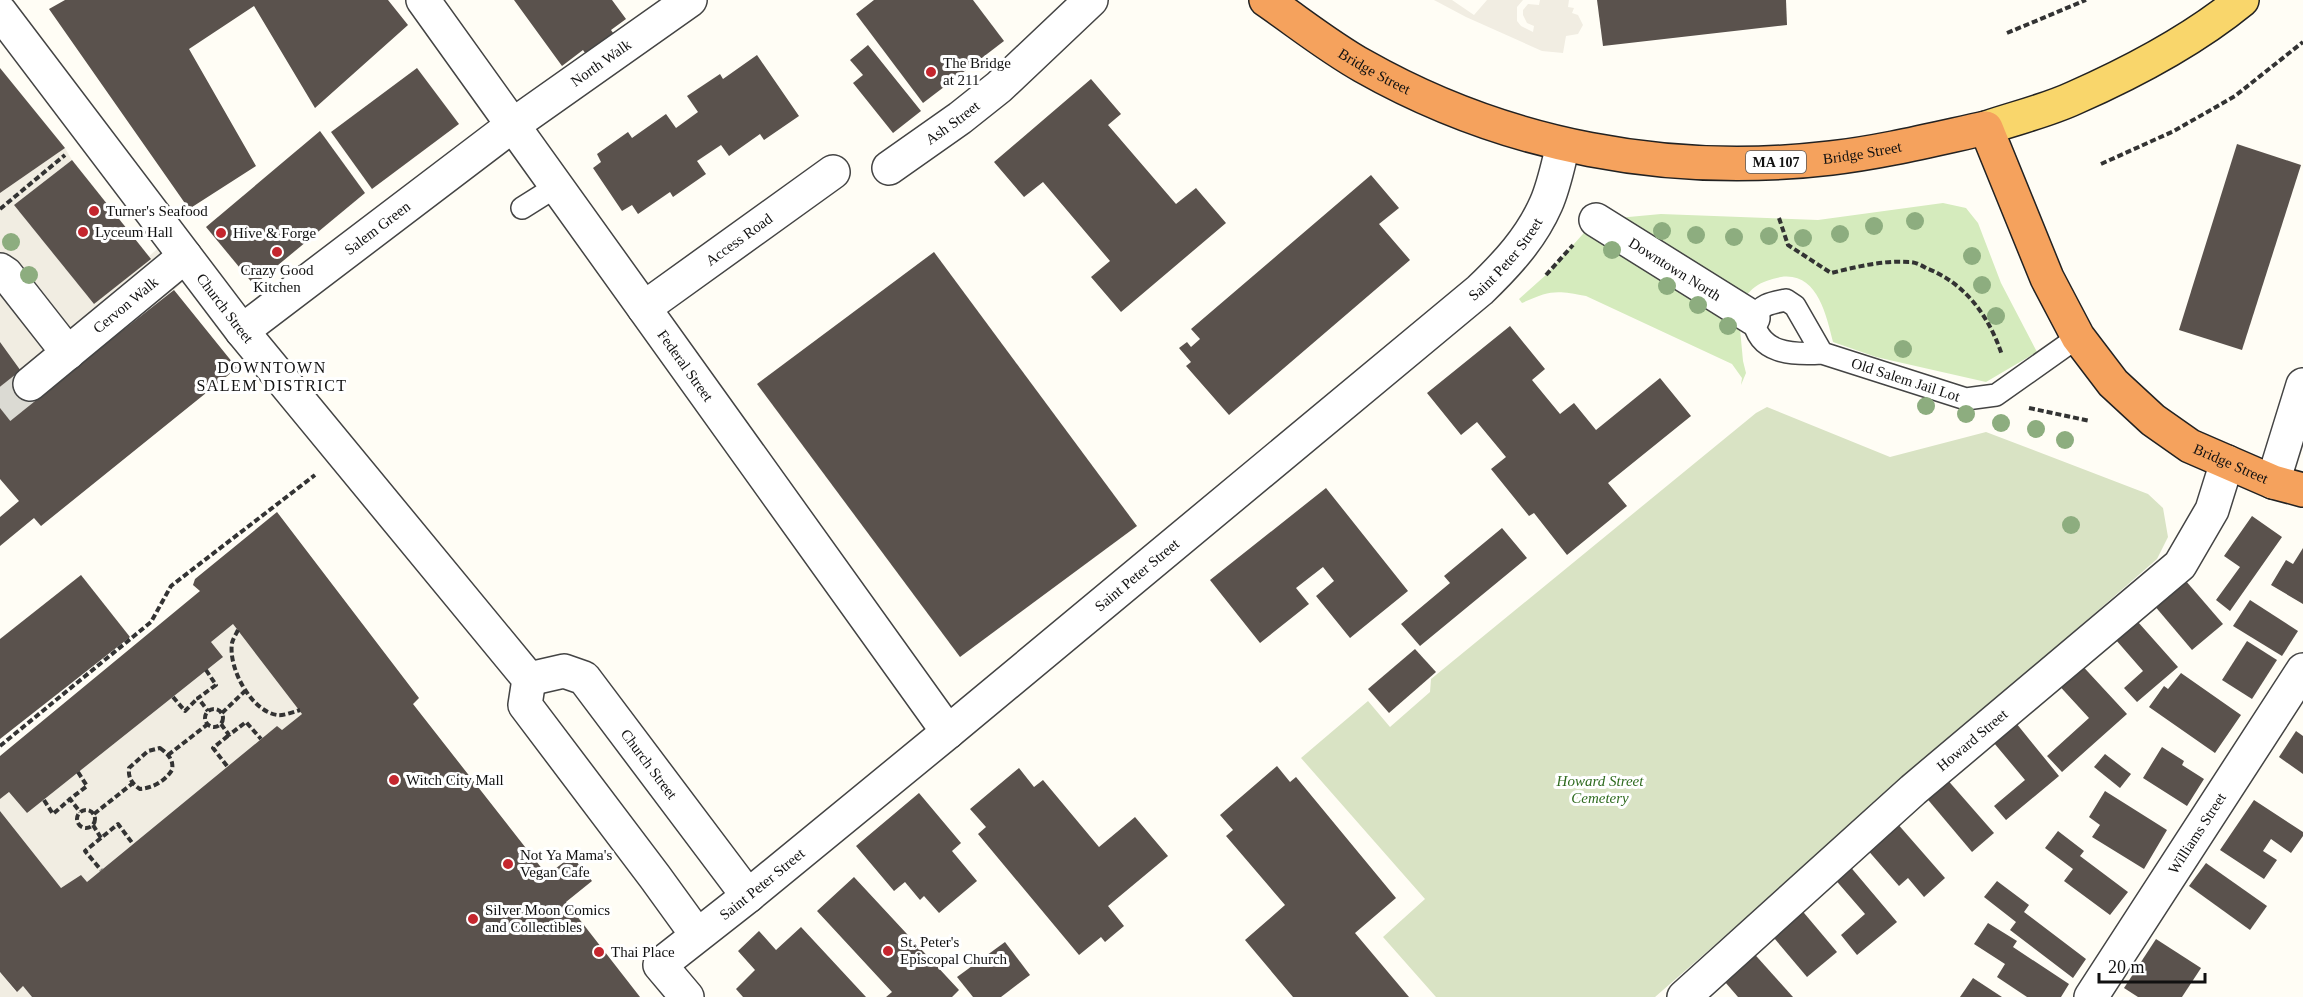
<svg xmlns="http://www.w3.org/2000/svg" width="2303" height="997" font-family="Georgia,serif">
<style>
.green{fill:#d5ebbd}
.cemetery{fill:#d9e3c4}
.plaza{fill:#f1ede2}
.building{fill:#5a524d}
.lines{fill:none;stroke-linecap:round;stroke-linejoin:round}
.street-tunnel{stroke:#dbdad3;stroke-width:33;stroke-dasharray:33 16;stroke-linecap:butt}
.lane-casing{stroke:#444;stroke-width:24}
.street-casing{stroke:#444;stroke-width:36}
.primary-casing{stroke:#222;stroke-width:36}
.highway-casing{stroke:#222;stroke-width:36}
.path{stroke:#333;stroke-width:4;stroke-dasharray:6 3;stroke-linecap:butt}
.lane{stroke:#fff;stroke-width:21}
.street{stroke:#fff;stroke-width:33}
.primary{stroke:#f9d66b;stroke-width:33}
.highway{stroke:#f5a25d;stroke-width:33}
.tree{fill:#8dad7f}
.poi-dot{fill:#c4262e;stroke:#fff;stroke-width:2}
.labels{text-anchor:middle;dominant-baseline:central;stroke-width:6;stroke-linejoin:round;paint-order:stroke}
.shield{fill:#fff;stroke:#585858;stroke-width:1.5}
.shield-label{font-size:14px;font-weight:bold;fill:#111}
.street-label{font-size:15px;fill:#111;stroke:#fff}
.poi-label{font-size:15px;fill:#111;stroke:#fff;text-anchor:start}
.park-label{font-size:15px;font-style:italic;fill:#2f6b1f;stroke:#fff}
.neighbourhood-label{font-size:16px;letter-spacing:1.5px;fill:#111;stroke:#fff}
</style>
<rect width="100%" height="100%" fill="#fffdf5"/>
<g class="green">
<path d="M 1943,203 L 1966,208 L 1978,223 L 2001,283 L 2037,352 L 1986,382 L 1876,357 L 1833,342 C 1826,314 1817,272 1781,277 C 1772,279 1763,281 1755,287 C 1748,292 1742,301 1736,307 L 1596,220 L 1661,214 L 1818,220 Z"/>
<path d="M 1591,225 L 1739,318 L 1743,361 L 1746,373 L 1741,385 L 1742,378 L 1732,364 L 1586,296 C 1556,290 1550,290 1522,303 L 1519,299 L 1547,274 Z"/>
</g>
<polygon class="cemetery" points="1767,407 1890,457 1986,432 2148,494 2163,508 2168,537 2157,559 1655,997 1436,997 1383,937 1425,899 1301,758 1368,701 1390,727 1430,692 1431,679 1756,413"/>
<g class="plaza">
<polygon points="1434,0 1452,0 1474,15 1487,0 1523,0 1517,7 1517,21 1521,26 1533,32 1534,26 1527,23 1523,15 1523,10 1528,4 1539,5 1540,0 1569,0 1568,7 1574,8 1572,13 1578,15 1583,25 1578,34 1566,36 1563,53 1542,51 1466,17"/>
<polygon points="65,148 72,160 14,205 94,304 170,238 195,270 174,290 39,396 0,342 0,193"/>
<polygon points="233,624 302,714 282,730 277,726 87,882 81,875 61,888 0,811 0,799 9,792 27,813 222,658 211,642"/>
<polygon points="0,972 16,992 23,986 32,997 0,997"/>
</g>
<g class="building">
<polygon points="65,0 388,0 408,25 315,108 254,6 189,49 256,166 189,209 49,9"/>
<polygon points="514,0 612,0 626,19 611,30 616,37 588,57 583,50 562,66"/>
<polygon points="874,0 973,0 1004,41 923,103 856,14"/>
<polygon points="1597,0 1786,0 1787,25 1603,46"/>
<polygon points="868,45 921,111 893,133 853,83 863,75 850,60"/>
<polygon points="757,55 799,116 764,140 760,134 729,156 721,145 697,161 706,174 673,197 670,192 638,214 632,205 622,211 593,168 601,162 597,154 628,132 632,138 666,114 676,128 698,112 687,96 720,74 723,79"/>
<polygon points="0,68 65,148 0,193"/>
<polygon points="417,68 459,124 372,189 331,132"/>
<polygon points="1091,79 1121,114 1108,125 1176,204 1196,188 1226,223 1121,312 1091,277 1110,261 1043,182 1024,197 994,162"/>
<polygon points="320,131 365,193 254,285 206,227"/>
<polygon points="2237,144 2301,165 2242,350 2179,330"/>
<polygon points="72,160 151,259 94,304 14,205"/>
<polygon points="1371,175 1399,208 1379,224 1410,260 1229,415 1186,366 1191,362 1179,348 1187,342 1191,347 1200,339 1191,329"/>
<polygon points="934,252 1137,526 960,657 757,384"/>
<polygon points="174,290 237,368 41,526 34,518 0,546 0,517 19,501 0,479 0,342 39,396"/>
<polygon points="1510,326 1545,369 1532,380 1560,414 1574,403 1596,430 1660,378 1691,416 1608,483 1627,506 1567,555 1534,513 1529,516 1491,469 1506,457 1477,422 1461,435 1427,393"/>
<polygon points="1326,488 1408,591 1350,638 1316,596 1334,581 1323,567 1296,588 1309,604 1260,643 1210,580"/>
<polygon points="277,512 419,698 413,704 547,875 572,856 592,881 566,902 640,997 32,997 23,986 17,992 0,972 0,811 61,888 81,875 87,882 277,726 282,730 302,714 233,624 211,642 223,657 27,813 9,792 0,799 0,756 200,591 193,585 195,579"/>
<polygon points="2252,516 2282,537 2230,611 2216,600 2240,567 2224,556"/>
<polygon points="1502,528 1527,558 1420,646 1401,624 1450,583 1444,576"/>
<polygon points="2303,548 2303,604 2271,585 2286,560 2293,564"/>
<polygon points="2179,573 2223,624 2192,650 2148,598"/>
<polygon points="81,575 130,637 0,739 0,639"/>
<polygon points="2250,600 2298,631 2282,656 2233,626"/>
<polygon points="2130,613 2178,667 2137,702 2124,688 2143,671 2109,632"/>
<polygon points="2247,641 2277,660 2252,699 2222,680"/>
<polygon points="1415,649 1436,672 1389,713 1368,689"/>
<polygon points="2077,660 2127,714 2062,772 2047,756 2089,718 2054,680"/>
<polygon points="2181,673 2241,715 2215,753 2149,707 2164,686 2168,689"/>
<polygon points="2012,718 2059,776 2006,820 1994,806 2025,780 1989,737"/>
<polygon points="2296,731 2303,736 2303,774 2279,757"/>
<polygon points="2162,747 2184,761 2182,765 2204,779 2187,806 2143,778"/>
<polygon points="2105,754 2131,774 2120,788 2094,767"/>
<polygon points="1277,766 1290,782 1296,777 1396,898 1355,933 1409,997 1293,997 1245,940 1285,905 1226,836 1233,830 1220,815"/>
<polygon points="1019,768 1034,787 1043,780 1099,847 1135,817 1168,856 1108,906 1124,926 1105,942 1101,937 1079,955 978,834 986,827 970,809"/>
<polygon points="1945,777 1994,833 1972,852 1924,795"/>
<polygon points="2105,791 2167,830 2144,869 2092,837 2100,825 2089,817"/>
<polygon points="919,793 961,843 952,851 977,881 939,913 924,896 920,900 905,882 894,891 856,846"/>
<polygon points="2254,800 2303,832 2303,836 2291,853 2271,839 2263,851 2277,860 2264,879 2220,850"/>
<polygon points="1896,822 1945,878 1924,897 1908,878 1899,886 1866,848"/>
<polygon points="2058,831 2084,851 2080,856 2128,892 2110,915 2064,881 2073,869 2045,848"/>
<polygon points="2206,863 2267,906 2250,930 2189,886"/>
<polygon points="1848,864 1897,922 1857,955 1841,935 1865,914 1833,877"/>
<polygon points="854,877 959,990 952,997 886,997 892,992 817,911"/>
<polygon points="1997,881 2029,905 2024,912 2086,959 2073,978 2010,930 2016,922 1984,897"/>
<polygon points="1799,907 1837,952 1807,977 1769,932"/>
<polygon points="1988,923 2017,941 2013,947 2069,984 2061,997 2027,997 1997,977 2005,964 1974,944"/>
<polygon points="801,927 866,997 743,997 736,989 755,970 738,951 759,931 776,950"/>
<polygon points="2156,939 2201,968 2182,997 2138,997 2124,988"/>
<polygon points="1005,942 1030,975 1001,997 973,997 957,977"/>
<polygon points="1749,948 1793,997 1738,997 1719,975"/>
<polygon points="1973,978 2002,997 1960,997"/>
</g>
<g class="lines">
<polyline class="street-tunnel" points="0,408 30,384"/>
<defs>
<g id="lane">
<polyline points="522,208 557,186"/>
<path id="s1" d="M 1822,353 C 1792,355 1758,354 1753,318 C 1762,304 1770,303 1786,300 L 1795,306 L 1822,353 L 1966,399 L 1996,395 L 2078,337"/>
</g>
<g id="street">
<path id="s2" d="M 423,0 L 948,732"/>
<path id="s3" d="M 0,12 L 242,331 L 529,679 L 525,705 L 655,877 L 697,935"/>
<path id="s4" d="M 889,168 L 960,118 L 999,87 L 1091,0"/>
<path id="s5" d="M 1596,220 L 1753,318"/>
<polyline points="0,270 6,274 68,353"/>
<path id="s6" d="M 644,308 L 833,172"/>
<path id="s7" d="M 242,331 L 513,125 L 690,0"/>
<path id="s8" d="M 30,384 L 185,256"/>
<polyline points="2273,482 2303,385"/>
<path id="s9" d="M 529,679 L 564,671 L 584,678 L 748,896"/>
<path id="s10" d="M 687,997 L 660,965 L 748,896 L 948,732 L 1480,290 C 1507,264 1531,238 1546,204 C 1554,186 1558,165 1563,145"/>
<path id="s11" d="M 1684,997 L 1913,790 L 2180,565 L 2212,510 L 2227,462"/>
<path id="s12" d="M 2091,997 L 2303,670"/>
</g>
<path id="primary" d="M 1986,128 C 2015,118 2046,111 2074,98 C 2133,72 2192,41 2242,0"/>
<g id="highway">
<path id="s13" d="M 1266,0 C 1298,22 1329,47 1363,66 C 1506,147 1669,177 1831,158 C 1883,152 1935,139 1986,128 L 2047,278 L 2078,337 L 2113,383 L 2153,420 L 2190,446 L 2273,482 L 2303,490"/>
</g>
</defs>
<use href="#lane" class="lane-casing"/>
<use href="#street" class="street-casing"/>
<use href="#primary" class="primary-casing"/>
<use href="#highway" class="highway-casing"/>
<g class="path">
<polyline points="2007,33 2086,0"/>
<polyline points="2101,164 2174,131 2235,96 2303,42"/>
<polyline points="0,209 65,155"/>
<path d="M 1779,218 L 1788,245 L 1831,273 C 1856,267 1883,260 1909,262 C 1915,262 1921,265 1926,268 C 1965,283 1989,316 2002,355"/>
<polyline points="1546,275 1573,245"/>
<polyline points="2029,408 2090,421"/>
<path d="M 238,630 C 236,634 233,639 232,643 C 228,668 251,711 277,715 C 283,716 293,712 300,710"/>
<polyline points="206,670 216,685 198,698 208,711"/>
<polyline points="173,697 185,711 198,698"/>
<circle cx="214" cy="718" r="9"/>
<polyline points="222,713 245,691"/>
<polyline points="221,724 229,735 246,722 261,739"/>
<polyline points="0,746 151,622 171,586 315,475"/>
<path d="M 160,748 C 168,754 174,760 172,770 C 165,781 153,788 140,789 C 132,784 128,778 129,768 L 148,751 Z"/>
<polyline points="168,755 208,724"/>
<polyline points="227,766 213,748 229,735"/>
<polyline points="78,772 87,786 70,799 80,812"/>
<polyline points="44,800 53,814 70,799"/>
<circle cx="86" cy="819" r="9"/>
<polyline points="94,814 133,783"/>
<polyline points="93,825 101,838 118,824 133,844"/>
<polyline points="101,838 85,851 101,870"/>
</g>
<use href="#lane" class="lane"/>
<use href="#street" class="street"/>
<use href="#primary" class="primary"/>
<use href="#highway" class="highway"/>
</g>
<g class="tree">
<circle cx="1915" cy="221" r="9"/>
<circle cx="1874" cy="226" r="9"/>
<circle cx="1662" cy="231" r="9"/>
<circle cx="1840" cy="234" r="9"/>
<circle cx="1696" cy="235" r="9"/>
<circle cx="1769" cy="236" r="9"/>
<circle cx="1734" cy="237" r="9"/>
<circle cx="1803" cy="238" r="9"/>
<circle cx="11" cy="242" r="9"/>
<circle cx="1612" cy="250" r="9"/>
<circle cx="1972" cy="256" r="9"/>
<circle cx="29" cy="275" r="9"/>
<circle cx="1982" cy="285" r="9"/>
<circle cx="1667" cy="286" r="9"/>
<circle cx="1698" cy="305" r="9"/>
<circle cx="1996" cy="316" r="9"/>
<circle cx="1728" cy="326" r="9"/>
<circle cx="1903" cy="349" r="9"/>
<circle cx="1926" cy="406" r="9"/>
<circle cx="1966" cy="414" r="9"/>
<circle cx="2001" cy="423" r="9"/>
<circle cx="2036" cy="429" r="9"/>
<circle cx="2065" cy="440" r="9"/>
<circle cx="2071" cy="525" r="9"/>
</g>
<g class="poi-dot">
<circle cx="931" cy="72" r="6"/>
<circle cx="94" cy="211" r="6"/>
<circle cx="83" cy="232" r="6"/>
<circle cx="221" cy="233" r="6"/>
<circle cx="277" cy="252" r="6"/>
<circle cx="394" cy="780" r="6"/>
<circle cx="508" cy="864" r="6"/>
<circle cx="473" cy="919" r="6"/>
<circle cx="888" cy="951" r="6"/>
<circle cx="599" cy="952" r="6"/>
</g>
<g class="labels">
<rect class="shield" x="1746" y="151" width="60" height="22" rx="4.5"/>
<g class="shield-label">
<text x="1776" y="162">MA 107</text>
</g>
<g class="street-label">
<text stroke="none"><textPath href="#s7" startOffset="448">North Walk</textPath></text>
<text stroke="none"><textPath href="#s13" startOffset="130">Bridge Street</textPath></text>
<text stroke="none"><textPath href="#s4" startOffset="78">Ash Street</textPath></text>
<text stroke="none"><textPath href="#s13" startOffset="634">Bridge Street</textPath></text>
<text stroke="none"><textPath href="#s7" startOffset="170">Salem Green</textPath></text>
<text stroke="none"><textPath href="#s6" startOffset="117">Access Road</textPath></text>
<text stroke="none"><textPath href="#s10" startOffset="1144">Saint Peter Street</textPath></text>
<text stroke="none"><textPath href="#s5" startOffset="93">Downtown North</textPath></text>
<text stroke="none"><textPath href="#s8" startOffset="124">Cervon Walk</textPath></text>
<text stroke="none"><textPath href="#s3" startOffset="372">Church Street</textPath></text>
<text stroke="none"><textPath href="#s2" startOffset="450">Federal Street</textPath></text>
<text stroke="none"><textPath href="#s1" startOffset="279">Old Salem Jail Lot</textPath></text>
<text stroke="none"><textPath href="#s13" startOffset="1191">Bridge Street</textPath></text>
<text stroke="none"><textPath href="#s10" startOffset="658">Saint Peter Street</textPath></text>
<text stroke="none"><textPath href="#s11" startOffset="386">Howard Street</textPath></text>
<text stroke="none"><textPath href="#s9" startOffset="165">Church Street</textPath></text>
<text stroke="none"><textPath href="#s12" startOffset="195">Williams Street</textPath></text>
<text stroke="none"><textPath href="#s10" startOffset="172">Saint Peter Street</textPath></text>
</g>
<g class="poi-label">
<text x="943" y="63">The Bridge<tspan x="943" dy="17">at 211</tspan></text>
<text x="106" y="211">Turner's Seafood</text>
<text x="95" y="232">Lyceum Hall</text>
<text x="233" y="233">Hive &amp; Forge</text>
<text x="277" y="270" text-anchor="middle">Crazy Good<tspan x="277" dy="17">Kitchen</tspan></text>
<text x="406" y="780">Witch City Mall</text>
<text x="520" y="855">Not Ya Mama's<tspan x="520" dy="17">Vegan Cafe</tspan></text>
<text x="485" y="910">Silver Moon Comics<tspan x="485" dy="17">and Collectibles</tspan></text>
<text x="900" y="942">St. Peter's<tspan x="900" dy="17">Episcopal Church</tspan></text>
<text x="611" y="952">Thai Place</text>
</g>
<g class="park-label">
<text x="1600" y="781">Howard Street<tspan x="1600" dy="17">Cemetery</tspan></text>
</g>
<g class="neighbourhood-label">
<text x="272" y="367">DOWNTOWN<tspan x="272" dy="18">SALEM DISTRICT</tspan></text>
</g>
</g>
<path d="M2099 973v9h106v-9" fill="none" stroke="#111111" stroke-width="3"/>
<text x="2108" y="973" font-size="18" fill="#111111" stroke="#ffffff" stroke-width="4.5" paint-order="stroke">20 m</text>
</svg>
